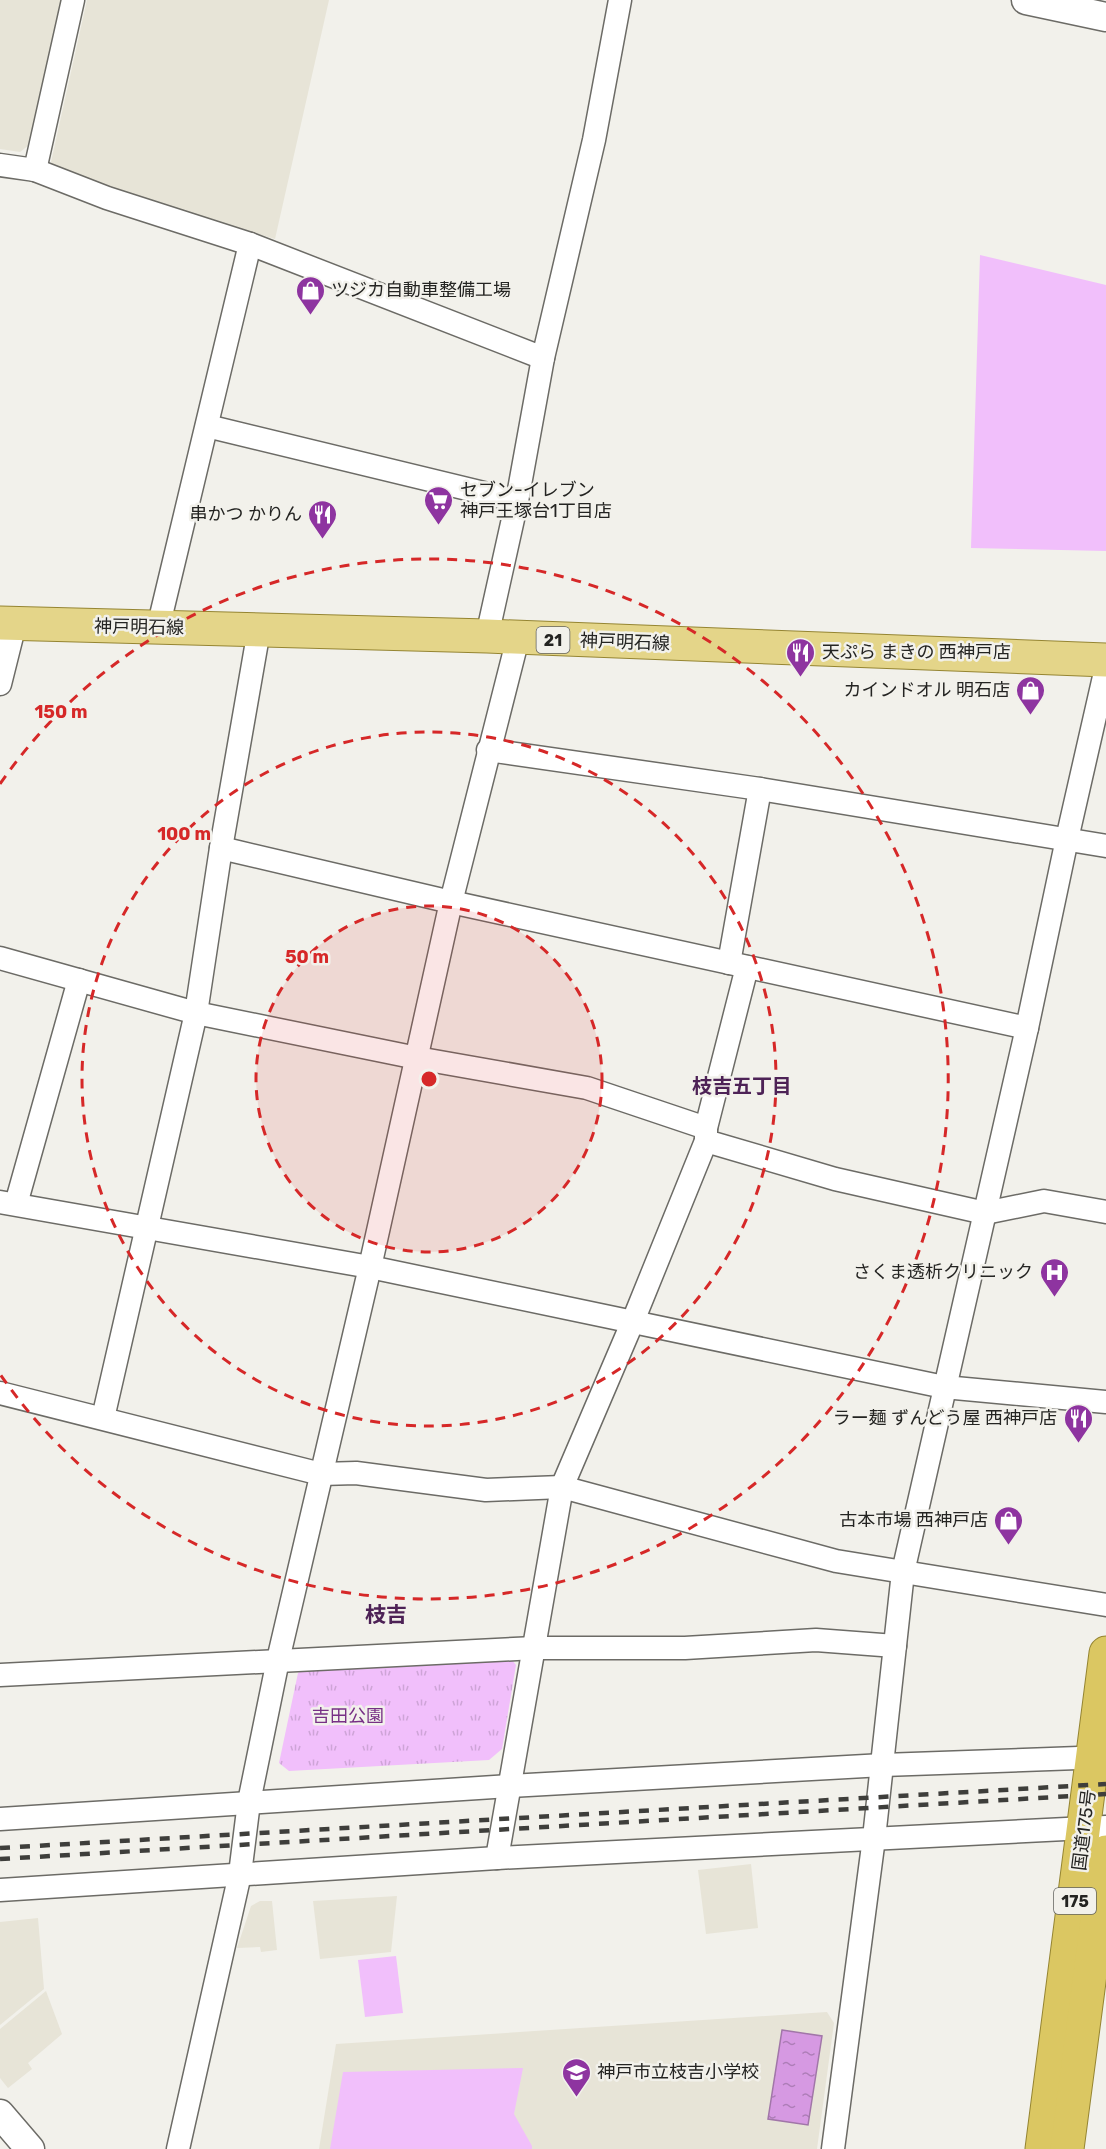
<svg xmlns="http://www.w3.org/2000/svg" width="1106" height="2149" font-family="Rubik,'Noto Sans JP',sans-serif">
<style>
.built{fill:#e7e4d7}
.grass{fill:#f1bffb}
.park{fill:url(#park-tufts)}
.water{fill:url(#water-ripples);stroke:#a176a8;stroke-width:1.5}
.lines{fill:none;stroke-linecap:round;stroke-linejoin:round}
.minor-casing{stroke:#6c6b66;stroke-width:25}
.tertiary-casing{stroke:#6c6b66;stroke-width:31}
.primary-casing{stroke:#958532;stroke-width:35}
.trunk-casing{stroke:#958532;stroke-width:35}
.minor{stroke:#fff;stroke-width:22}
.tertiary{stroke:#fff;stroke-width:28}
.primary{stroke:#e4d589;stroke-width:33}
.trunk{stroke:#dbc762;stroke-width:33}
.rail{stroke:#3e3e3b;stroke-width:4.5;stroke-dasharray:10 10;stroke-linecap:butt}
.ring{fill:none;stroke:#d62828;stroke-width:3;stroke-dasharray:10 8}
.labels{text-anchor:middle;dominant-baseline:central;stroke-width:5;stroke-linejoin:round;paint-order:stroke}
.shield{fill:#f2f1eb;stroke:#62625e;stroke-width:1.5}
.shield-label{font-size:16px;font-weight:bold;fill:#242422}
.poi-label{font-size:18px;fill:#242422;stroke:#f2f1eb;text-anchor:end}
.street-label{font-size:18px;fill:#242422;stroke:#f2f1eb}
.park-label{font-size:18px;fill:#772f85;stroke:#f2f1eb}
.neighbourhood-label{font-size:20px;font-weight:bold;fill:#4d2256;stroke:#f2f1eb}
.quarter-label{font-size:21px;font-weight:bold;fill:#4d2256;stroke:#f2f1eb}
.centre{fill:#d62828;stroke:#f2f1eb;stroke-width:3}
.ring-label{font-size:18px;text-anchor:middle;font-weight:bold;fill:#d62828;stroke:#f2f1eb;stroke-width:5;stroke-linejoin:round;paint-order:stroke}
</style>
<defs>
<pattern id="park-tufts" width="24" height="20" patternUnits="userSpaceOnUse" patternTransform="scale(1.5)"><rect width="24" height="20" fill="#f1bffb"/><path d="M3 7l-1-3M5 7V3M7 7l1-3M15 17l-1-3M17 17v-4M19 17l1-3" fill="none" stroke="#cea4d7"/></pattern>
<pattern id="water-ripples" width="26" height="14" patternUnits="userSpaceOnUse" patternTransform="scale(1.5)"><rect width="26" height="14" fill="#d699e2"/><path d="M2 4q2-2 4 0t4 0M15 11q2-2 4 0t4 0" fill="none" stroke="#ad7db7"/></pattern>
</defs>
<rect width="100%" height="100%" fill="#f2f1eb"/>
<g class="built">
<polygon points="0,0 62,0 33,142 20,152 0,149"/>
<polygon points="87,0 329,0 275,239 55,174 51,162"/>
<polygon points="751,1864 758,1928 706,1934 698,1870"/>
<polygon points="397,1896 391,1952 320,1959 313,1901"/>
<polygon points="260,1901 272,1901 277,1950 261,1952 260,1947 237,1948 251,1906"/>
<polygon points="38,1918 44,1989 0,2025 0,1922"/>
<polygon points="46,1991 62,2034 28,2063 32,2069 8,2088 0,2078 0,2029"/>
<polygon points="827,2012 834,2023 817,2149 319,2149 336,2044"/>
</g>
<g class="grass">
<polygon points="980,255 1106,285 1106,551 971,548"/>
<polygon points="396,1956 403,2013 365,2017 358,1960"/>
<polygon points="523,2068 514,2114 532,2146 532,2149 330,2149 343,2072"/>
</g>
<polygon class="park" points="508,1655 516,1665 502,1749 489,1760 289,1771 279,1763 298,1673 306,1667"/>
<polygon class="water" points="782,2030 822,2036 808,2125 768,2119"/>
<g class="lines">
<defs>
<g id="minor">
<polyline points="0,165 35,170 107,198 250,244 543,358"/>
<polyline points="35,170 73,0"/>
<polyline points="207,426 517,501"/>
<polyline points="158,628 250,244"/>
<polyline points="487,636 517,501 543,358 594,140 620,0"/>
<polyline points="0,684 15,624"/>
<polyline points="488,750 760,789 1106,846"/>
<polyline points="221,848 451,902 1027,1028"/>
<polyline points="0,958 196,1013 417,1058 587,1088 706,1128 706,1141 835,1179 985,1213 1044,1201 1106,1212"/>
<polyline points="729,963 760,789"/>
<polyline points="706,1128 747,967"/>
<polyline points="0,1202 370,1267 944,1387 1106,1402"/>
<polyline points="16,1204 79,980"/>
<polyline points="0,1393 321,1474 356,1473 486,1490 562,1487 836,1561 1106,1605"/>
<polyline points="103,1418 196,1013 221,848 259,630"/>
<polyline points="0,1675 535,1648 685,1648 816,1640 895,1646"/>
<polyline points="0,1819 510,1786 883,1765 1106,1757"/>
<polyline points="497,1858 562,1487 633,1321 706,1141"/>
<polyline points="0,1890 497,1858 1106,1827"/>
<polyline points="178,2149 240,1874 249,1802 278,1660 370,1267 451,902 518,638"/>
<polyline points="833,2149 874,1838 903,1572 1027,1028 1067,839 1106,668"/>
</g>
<g id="tertiary">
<polyline points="1026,0 1106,17"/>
<polyline points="0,2114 30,2149"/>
</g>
<polyline id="primary" points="0,623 487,636 1106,660"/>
<g id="trunk">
<polyline points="1042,2149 1106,1653"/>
<polyline points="1067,2149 1106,1852"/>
</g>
</defs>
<use href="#minor" class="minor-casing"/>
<use href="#tertiary" class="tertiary-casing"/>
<use href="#primary" class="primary-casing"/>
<use href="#trunk" class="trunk-casing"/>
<use href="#minor" class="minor"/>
<use href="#tertiary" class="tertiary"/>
<use href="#primary" class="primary"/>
<use href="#trunk" class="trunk"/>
<g class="rail">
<polyline points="0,1848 1106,1784"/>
<polyline points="0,1859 1106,1794"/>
</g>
</g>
<circle cx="429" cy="1079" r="173" fill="#d62828" fill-opacity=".12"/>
<g class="ring">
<circle cx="429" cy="1079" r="173"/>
<circle cx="429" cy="1079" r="347"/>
<path d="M0 784A520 520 0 1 1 0 1374"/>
</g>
<defs>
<symbol id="shop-pin" viewBox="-11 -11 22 30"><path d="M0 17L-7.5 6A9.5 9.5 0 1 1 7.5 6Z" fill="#8e34a0" stroke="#f2f1eb"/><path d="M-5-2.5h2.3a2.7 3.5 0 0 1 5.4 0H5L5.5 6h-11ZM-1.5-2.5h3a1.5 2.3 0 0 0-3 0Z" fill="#fff"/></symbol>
<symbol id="supermarket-pin" viewBox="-11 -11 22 30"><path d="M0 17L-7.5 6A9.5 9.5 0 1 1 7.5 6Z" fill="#8e34a0" stroke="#f2f1eb"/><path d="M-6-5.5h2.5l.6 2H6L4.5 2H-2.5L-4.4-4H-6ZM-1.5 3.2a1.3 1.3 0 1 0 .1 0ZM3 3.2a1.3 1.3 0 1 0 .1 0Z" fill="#fff"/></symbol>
<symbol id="restaurant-pin" viewBox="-11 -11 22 30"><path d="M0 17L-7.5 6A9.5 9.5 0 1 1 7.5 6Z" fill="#8e34a0" stroke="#f2f1eb"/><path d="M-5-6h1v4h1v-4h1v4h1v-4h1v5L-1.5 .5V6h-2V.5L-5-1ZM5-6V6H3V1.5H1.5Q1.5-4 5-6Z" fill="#fff"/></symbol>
<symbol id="hospital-pin" viewBox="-11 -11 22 30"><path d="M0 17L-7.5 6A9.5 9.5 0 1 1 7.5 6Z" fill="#8e34a0" stroke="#f2f1eb"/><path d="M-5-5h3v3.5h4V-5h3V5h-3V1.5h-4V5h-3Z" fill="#fff"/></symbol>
<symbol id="school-pin" viewBox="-11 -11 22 30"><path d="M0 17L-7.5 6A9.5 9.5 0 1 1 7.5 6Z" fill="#8e34a0" stroke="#f2f1eb"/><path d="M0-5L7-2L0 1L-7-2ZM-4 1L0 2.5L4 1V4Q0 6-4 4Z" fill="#fff"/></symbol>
</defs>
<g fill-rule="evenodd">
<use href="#shop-pin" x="294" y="274" width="33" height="45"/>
<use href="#supermarket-pin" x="422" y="484" width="33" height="45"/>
<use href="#restaurant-pin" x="306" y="498" width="33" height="45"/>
<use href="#restaurant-pin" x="784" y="636" width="33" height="45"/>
<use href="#shop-pin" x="1014" y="674" width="33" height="45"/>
<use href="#hospital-pin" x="1038" y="1256" width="33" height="45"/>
<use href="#restaurant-pin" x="1062" y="1402" width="33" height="45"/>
<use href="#shop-pin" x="992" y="1504" width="33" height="45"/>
<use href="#school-pin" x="560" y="2056" width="33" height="45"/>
</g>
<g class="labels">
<g class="shield">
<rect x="536.5" y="627" width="33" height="26" rx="4.5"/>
<rect x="1054" y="1888" width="42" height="26" rx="4.5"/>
</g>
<g class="shield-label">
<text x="553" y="640">21</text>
<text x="1075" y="1901">175</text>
</g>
<g class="poi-label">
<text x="331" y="290" text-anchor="start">ツジカ自動車整備工場</text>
<text x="460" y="490" text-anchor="start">セブン-イレブン<tspan x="460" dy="21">神戸王塚台1丁目店</tspan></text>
<text x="302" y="514">串かつ かりん</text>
<text x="822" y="652" text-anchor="start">天ぷら まきの 西神戸店</text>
<text x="1010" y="690">カインドオル 明石店</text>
<text x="1033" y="1272">さくま透析クリニック</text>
<text x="1057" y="1418">ラー麺 ずんどう屋 西神戸店</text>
<text x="988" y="1520">古本市場 西神戸店</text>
<text x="597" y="2072" text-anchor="start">神戸市立枝吉小学校</text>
</g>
<g class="street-label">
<text transform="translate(139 627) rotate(1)">神戸明石線</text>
<text transform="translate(625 642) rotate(2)">神戸明石線</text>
<text transform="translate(1084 1830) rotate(-83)">国道175号</text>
</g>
<g class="park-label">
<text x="348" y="1716">吉田公園</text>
</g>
<g class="neighbourhood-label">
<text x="742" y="1086">枝吉五丁目</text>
</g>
<g class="quarter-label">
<text x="386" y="1614">枝吉</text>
</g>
</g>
<circle cx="429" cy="1079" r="9" class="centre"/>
<g class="ring-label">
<text x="61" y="718">150 m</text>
<text x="184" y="840">100 m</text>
<text x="307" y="963">50 m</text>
</g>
</svg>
